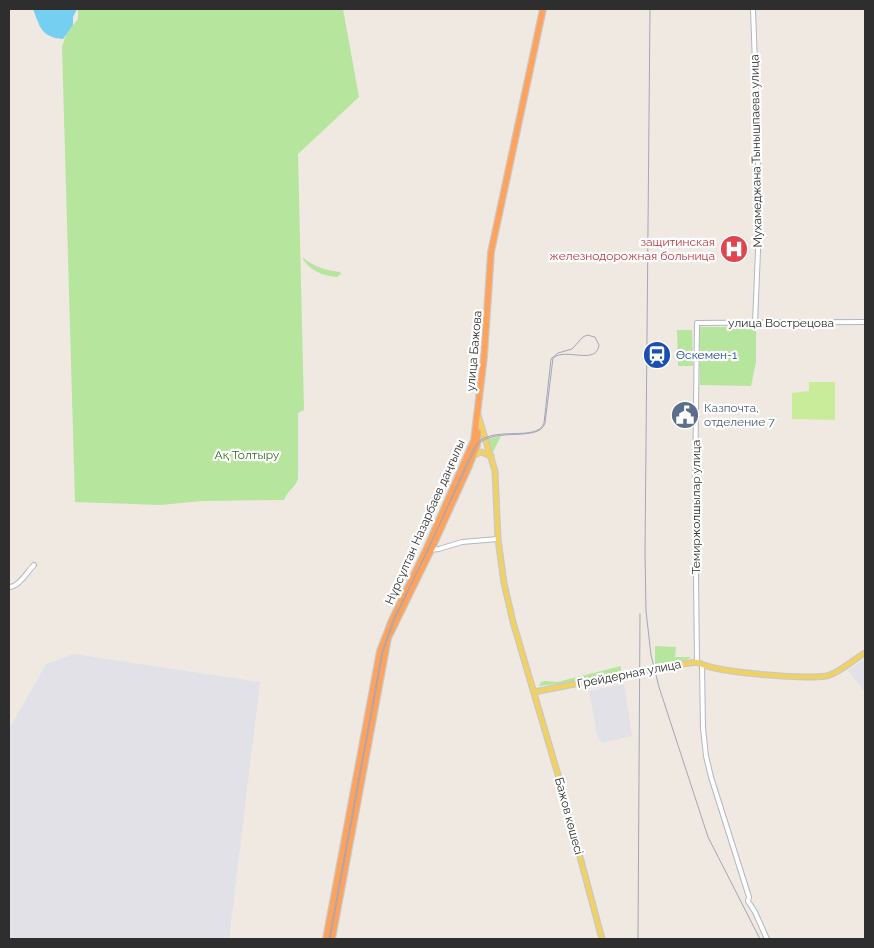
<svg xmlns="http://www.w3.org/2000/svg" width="874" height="948" font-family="Raleway,sans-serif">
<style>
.industrial{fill:#e3e1e8}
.green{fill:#b6e59e}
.pitch{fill:#c9ec9a}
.water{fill:#75cff0}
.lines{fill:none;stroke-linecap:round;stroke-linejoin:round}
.secondary-casing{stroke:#b4b7c1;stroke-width:6}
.primary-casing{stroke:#c9c9c9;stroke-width:7}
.highway-casing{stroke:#c9c9c9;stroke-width:8}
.secondary{stroke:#fff;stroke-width:4}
.primary{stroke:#f2d163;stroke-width:4.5}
.highway{stroke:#ffa35c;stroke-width:5.5}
.tram{stroke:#a3a6b8;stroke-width:1}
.rail{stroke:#a3a6b8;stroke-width:1}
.primary-bridge-casing{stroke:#c9c9c9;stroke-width:7;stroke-linecap:butt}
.primary-bridge{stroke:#f2d163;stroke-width:4.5}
.labels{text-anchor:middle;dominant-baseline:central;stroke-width:4.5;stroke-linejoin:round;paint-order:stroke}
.street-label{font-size:12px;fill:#2e2e2e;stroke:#fff}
.health-label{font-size:12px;fill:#be3a42;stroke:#fff;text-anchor:end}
.transit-label{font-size:12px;fill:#164399;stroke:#fff;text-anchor:start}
.service-label{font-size:12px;fill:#4e5e75;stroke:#fff;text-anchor:start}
.park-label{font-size:12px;fill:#2c6e1b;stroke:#fff}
</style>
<rect width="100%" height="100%" fill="#efe9e1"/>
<g class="industrial">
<polygon points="74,654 260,682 229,939 9,939 9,729 46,664"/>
<polygon points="865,659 865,693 848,670"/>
<polygon points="624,684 632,736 602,743 598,739 589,691"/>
</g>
<g class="green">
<path d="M 78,9 L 343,9 L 359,97 L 298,154 L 304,410 L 298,413 L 298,479 C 295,488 287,491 284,500 L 202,501 L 161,505 L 75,502 L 62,47 L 66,34 L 78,19 Z"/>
<path d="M 302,257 C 314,267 325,270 340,272 L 341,274 L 337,277 C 323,276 308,270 302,257 Z"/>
<polygon points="699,327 756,327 756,362 751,386 700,385"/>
<polygon points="677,330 692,330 693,366 678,366"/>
<polygon points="501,436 492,454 487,439"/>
<polygon points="655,646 676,647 675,657 690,657 690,658 686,660 655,664"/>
<polygon points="621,666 621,672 568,683 539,686 541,682 545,681 557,682"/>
</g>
<polygon class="pitch" points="809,382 835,382 835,420 792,419 792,393 809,391"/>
<path class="water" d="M 33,9 L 77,9 L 73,17 L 73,25 L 63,39 C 41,37 40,27 33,9 Z"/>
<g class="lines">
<defs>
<g id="secondary">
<polyline points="753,9 758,147 758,251 755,323"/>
<polyline points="430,550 439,549 462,542 498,539"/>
<path d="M 9,587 C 19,587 27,572 34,565"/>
<polyline points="697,662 695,491 697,323 865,322"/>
<polyline points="702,665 703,728 706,756 711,777 749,897 748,901 755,912 767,939"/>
</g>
<g id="primary">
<polyline points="478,415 495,471 498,539 504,583 513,622 559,778 602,939"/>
<polyline points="474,455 481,452 491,456"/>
<path d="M 668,666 L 697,662 C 714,673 804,679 826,676 C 838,674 854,659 865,653"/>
<polyline points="534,692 616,676"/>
</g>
<g id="highway">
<polyline points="326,939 380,651 392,620 426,550 474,440 484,357 491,252 543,9"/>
<polyline points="332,939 388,638 431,550 469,466 477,445 478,432"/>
</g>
</defs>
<use href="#secondary" class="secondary-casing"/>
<use href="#primary" class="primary-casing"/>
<use href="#highway" class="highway-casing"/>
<use href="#secondary" class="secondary"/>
<use href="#primary" class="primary"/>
<use href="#highway" class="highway"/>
<path class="tram" d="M 329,939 L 382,652 L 393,620 L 428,550 L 475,445 C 492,424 537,443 544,423 L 551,359 L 558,353 L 572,349 L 583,337 L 587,335 L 595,337 L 599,345 C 596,366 566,347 553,358 L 545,423 C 539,443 495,426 477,445 L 394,621 L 383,652 L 330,939"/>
<g class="rail">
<polyline points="650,9 645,553 646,611 651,655 659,687 708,837 760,939"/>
<polyline points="638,939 640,614"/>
</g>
<defs>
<polyline id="primary-bridge" points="616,676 668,666"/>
</defs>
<use href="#primary-bridge" class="primary-bridge-casing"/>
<use href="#primary-bridge" class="primary-bridge"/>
</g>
<defs>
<symbol id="hospital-disc" viewBox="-11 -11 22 22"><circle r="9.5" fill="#e0444e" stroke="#fff"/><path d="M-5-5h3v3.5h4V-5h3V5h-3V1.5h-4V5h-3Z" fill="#fff"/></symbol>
<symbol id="station-disc" viewBox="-11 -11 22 22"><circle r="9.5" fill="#1a4fb4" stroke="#fff"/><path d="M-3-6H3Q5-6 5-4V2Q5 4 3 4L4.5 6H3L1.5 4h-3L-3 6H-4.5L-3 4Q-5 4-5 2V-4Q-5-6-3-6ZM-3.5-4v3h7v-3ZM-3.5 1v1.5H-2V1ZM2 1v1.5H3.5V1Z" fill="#fff"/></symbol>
<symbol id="civic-disc" viewBox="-11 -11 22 22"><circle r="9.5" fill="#5c6f8a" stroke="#fff"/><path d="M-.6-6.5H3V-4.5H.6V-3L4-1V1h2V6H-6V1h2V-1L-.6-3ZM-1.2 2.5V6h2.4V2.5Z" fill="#fff"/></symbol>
</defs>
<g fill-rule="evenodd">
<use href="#hospital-disc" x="718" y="233" width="32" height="32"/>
<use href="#station-disc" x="641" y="339" width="32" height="32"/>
<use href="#civic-disc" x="669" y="399" width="32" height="32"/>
</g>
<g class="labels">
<g class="street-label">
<text transform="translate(756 151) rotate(-91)">Мухамеджана Тынышпаева улица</text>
<text x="781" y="323">улица Вострецова</text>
<text transform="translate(474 351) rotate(-85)">улица Бажова</text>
<text transform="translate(696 507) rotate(-90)">Темиржолшылар улица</text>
<text transform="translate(425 522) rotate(-66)">Нұрсұлтан Назарбаев даңғылы</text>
<text transform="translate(629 674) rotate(-11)">Грейдерная улица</text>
<text transform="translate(569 816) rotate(75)">Бажов көшесі</text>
</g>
<g class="health-label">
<text x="715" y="242">защитинская<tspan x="715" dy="14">железнодорожная больница</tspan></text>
</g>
<g class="transit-label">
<text x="676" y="355">Өскемен-1</text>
</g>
<g class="service-label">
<text x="704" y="408">Казпочта,<tspan x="704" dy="14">отделение 7</tspan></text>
</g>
<g class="park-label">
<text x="247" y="455">Ақ Толтыру</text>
</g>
</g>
<rect width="874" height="948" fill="none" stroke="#2e2e2e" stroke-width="20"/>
</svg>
